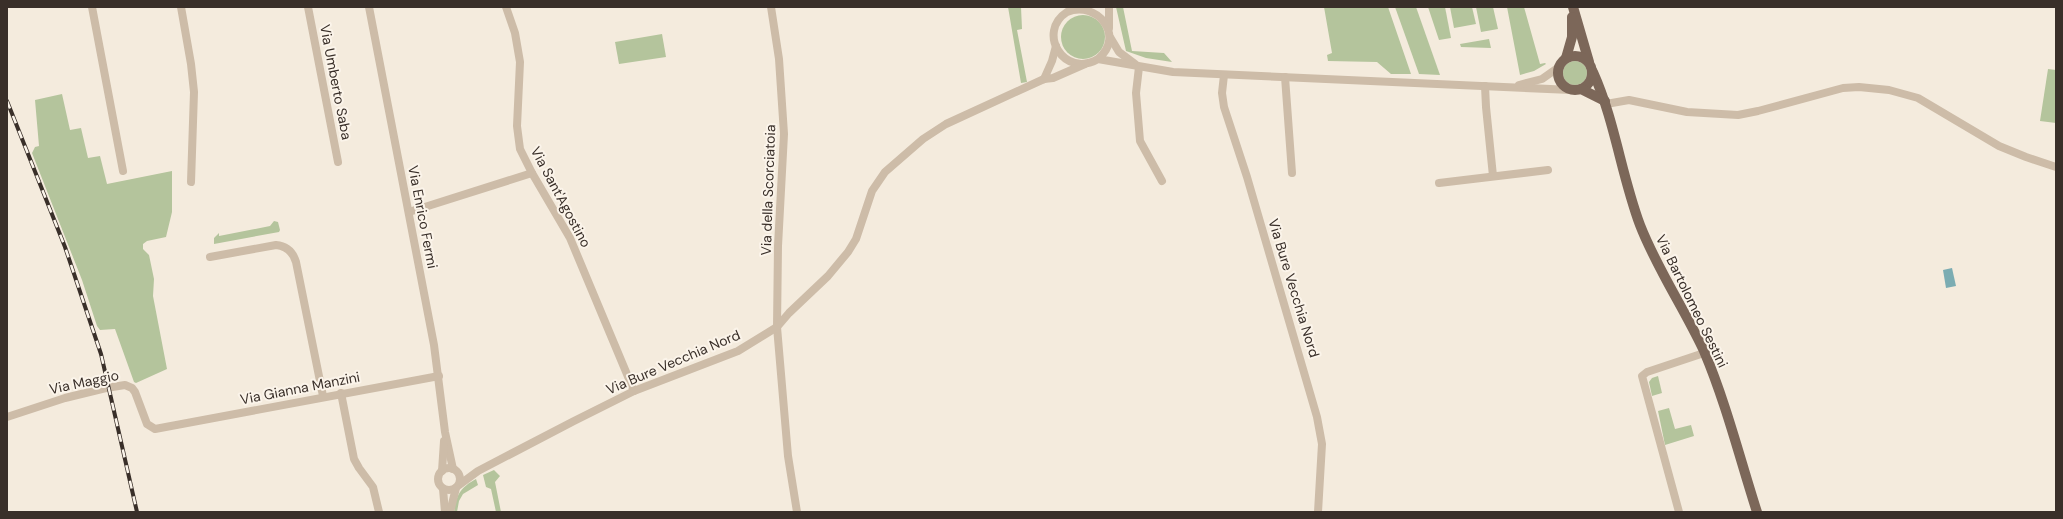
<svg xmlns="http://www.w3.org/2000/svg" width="2063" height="519" font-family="'DM Sans',sans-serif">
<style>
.green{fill:#b4c49c}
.water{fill:#7bacb2}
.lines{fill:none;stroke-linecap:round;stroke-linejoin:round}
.minor{stroke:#cdbca8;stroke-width:8}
.major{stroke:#7c6759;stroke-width:10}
.rail-casing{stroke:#392f29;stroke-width:4}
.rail{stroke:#fbf4ea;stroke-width:2.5;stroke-dasharray:8;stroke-linecap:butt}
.labels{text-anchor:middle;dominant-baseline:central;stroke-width:4;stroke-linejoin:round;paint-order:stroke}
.street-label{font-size:14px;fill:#392f29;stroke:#fbf4ea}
</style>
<rect width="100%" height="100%" fill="#f4ebdd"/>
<g class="green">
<polygon points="1008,7 1021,7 1022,29 1017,30 1027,82 1021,83"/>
<polygon points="1116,7 1123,7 1132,51 1164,53 1172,62 1146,58 1126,51"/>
<polygon points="1324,7 1388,7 1411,74 1391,74 1377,62 1328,61 1327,55 1332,53"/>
<polygon points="1395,7 1416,7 1440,75 1419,74"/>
<polygon points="1428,7 1445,7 1451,38 1439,40"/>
<polygon points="1450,7 1472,7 1476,24 1454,28"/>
<polygon points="1476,7 1493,7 1498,29 1481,32"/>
<polygon points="1507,7 1524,7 1540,64 1545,63 1546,64 1534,71 1520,75"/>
<circle cx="1083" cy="37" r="22"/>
<polygon points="662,34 666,57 619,64 615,42"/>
<polygon points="1489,39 1491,48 1461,47 1460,44"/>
<circle cx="1575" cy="73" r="12"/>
<polygon points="2048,69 2056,70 2056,123 2040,121"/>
<polygon points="62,94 70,130 81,128 88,158 100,156 107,184 172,171 172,212 166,237 147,241 143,244 143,249 149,255 154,279 153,296 167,369 136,383 134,382 115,329 100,330 97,326 82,280 32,153 35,147 39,146 35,100"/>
<polygon points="274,221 278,222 280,230 279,232 214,244 214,238 219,233 219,236 270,226"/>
<polygon points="1658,376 1662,393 1652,396 1649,382 1652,378"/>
<polygon points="1669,408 1675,429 1691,425 1694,436 1665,445 1658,411"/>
<polygon points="494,470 500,476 495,482 501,512 496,512 491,489 486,487 483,475"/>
<path d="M 476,479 L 478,485 L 463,494 L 459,501 L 457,512 L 454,512 C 456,495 461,487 476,479 Z"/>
</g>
<polygon class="water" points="1952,268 1956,286 1946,288 1943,270"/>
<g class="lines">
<g class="minor">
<polyline points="92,7 123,171"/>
<polyline points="181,7 191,64 194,92 191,182"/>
<polyline points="308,7 338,162"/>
<polyline points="369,7 434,345 445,432 453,469"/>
<polyline points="506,7 515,33 520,62 517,126 520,149 532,173 570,238 634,391"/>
<polyline points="771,7 779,59 784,134 778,246 777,327 788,456 797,512"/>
<polyline points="1109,28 1109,7"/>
<polyline points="1110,37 1119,52 1135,64"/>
<path d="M 1098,59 C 1126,36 1097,0 1067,12 C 1036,32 1064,79 1098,59 L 1173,72 L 1571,90"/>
<polyline points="1139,67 1136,93 1140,141 1162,181"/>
<polyline points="1224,75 1222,93 1224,107 1247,177 1317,417 1322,444 1318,512"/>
<polyline points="1285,77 1292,173"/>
<polyline points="1044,79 1052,61 1056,46"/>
<polyline points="1519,85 1542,79 1559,67"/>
<polyline points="1485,86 1486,107 1493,176"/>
<polyline points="1606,104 1629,100 1687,112 1738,115 1758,111 1843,88 1859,87 1889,90 1918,98 1999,146 2026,157 2056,167"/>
<polyline points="1439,183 1548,170"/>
<polyline points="409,212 532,173"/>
<path d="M 210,257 L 276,245 C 287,246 293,252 296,262 L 323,396"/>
<polyline points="341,393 354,459 359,468 373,487 379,512"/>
<polyline points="7,417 65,398 106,388 125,385 132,388 135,392 147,424 155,429 439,376"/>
<circle cx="449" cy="479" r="11"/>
<polyline points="442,471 444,441"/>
<polyline points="459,485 478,471 574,421 634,391 738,351 777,327 789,313 828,276 848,252 856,239 872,191 885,172 923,139 946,124 1044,79 1053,78 1085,64"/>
<polyline points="443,489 445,512"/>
<polyline points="450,512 456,488"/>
<polyline points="1679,512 1642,376 1647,372 1704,353"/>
</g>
<g class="major">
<polyline points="1573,7 1589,62"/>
<circle cx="1575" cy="73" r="17"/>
<polyline points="1566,58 1572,37 1572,17"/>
<path d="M 1593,72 C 1615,121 1621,174 1640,225 C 1657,269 1684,308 1704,351 C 1726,403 1740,459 1757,512"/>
<polyline points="1581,89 1605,101"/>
</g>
<defs>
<polyline id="rail" points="7,101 65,247 101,354 137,512"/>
</defs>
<use href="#rail" class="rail-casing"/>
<use href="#rail" class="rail"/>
</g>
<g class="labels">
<g class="street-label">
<text transform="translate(336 82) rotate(79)">Via Umberto Saba</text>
<text transform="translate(768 190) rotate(-88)">Via della Scorciatoia</text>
<text transform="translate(561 197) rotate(62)">Via Sant'Agostino</text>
<text transform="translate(423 217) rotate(79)">Via Enrico Fermi</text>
<text transform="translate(1294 288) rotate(73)">Via Bure Vecchia Nord</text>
<text transform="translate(1692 301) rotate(64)">Via Bartolomeo Sestini</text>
<text transform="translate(673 362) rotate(-23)">Via Bure Vecchia Nord</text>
<text transform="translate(84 382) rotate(-12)">Via Maggio</text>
<text transform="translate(300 388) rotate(-11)">Via Gianna Manzini</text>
</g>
</g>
<rect width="2063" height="519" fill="none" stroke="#392f29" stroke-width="16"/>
</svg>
